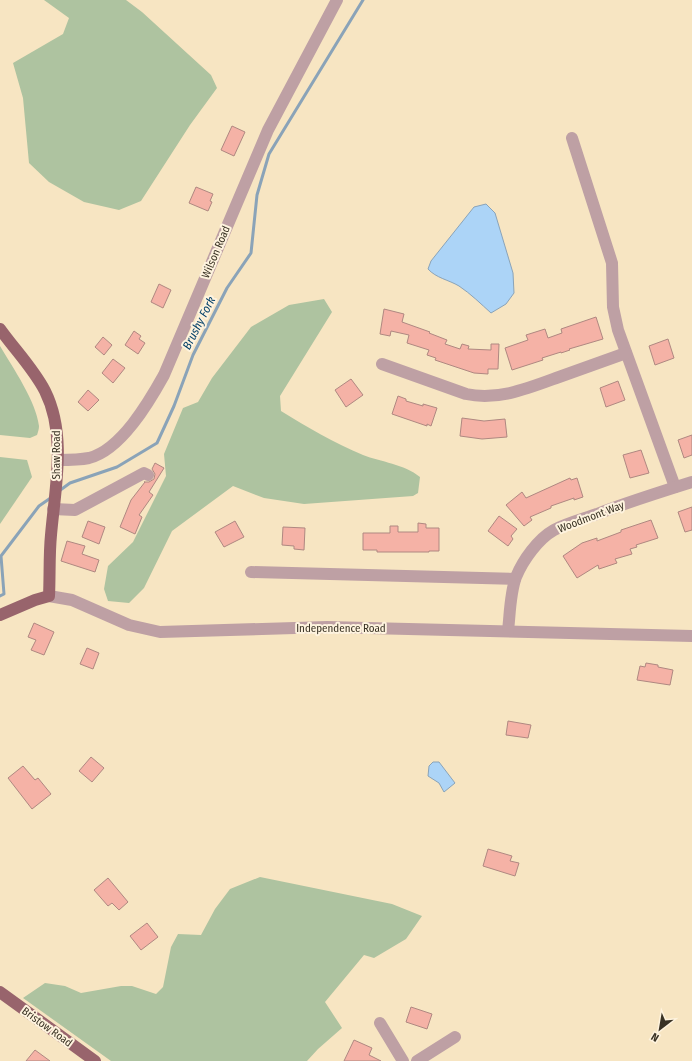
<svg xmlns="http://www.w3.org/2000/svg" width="692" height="1061" font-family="'Fira Sans Condensed',sans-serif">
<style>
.green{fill:#aec3a0}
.water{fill:#acd4f7;stroke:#8aa3b8}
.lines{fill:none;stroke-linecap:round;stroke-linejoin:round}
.stream{stroke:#8aa3b8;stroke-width:3}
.building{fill:#f5b2a6;stroke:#af8881}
.minor{stroke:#bea0a4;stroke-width:12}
.major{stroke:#98646c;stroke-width:12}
.labels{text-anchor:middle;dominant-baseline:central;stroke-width:4;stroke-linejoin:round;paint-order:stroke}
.street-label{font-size:11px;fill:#393224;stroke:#fef3de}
.water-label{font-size:12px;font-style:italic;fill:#054169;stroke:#fef3de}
</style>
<rect width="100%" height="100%" fill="#f7e5c2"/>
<g class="green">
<polygon points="44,0 126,0 142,12 211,75 217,88 190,125 141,201 119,210 84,202 49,182 29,163 23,98 13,63 63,34 69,18"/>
<path d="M 324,299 L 332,312 L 280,396 L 281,411 C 307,427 334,443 363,455 C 381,462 404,464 420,477 L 418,493 L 413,496 L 304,504 L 264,498 L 233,486 L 172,531 L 144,588 L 129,603 L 108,601 L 104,589 L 108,566 L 133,542 L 166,476 L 164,454 L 183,408 L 198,402 L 212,378 L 251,327 L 289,305 Z"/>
<path d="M 0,346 C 13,368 36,401 39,426 C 39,429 38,432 37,435 L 30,438 L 0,435 Z"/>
<polygon points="0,457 27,460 32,477 0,524"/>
<polygon points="260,877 392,904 422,916 406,939 374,958 364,955 325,1002 342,1028 318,1049 307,1061 111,1061 23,998 45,983 65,986 81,993 121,986 132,986 156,994 163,987 171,947 178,934 201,935 215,909 230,889"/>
</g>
<g class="water">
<path d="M 486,204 L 495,213 L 513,273 L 514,293 L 506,304 L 491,313 C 481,304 471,294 459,286 C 449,280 436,278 428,269 L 431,261 L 474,207 Z"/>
<polygon points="433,762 439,762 455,783 444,792 439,783 428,776 429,766"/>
</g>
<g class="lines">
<g class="stream">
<polyline points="59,491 70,483 117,467 157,443 174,406 193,355 227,288 251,253 257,195 269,154 363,0"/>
<polyline points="0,596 4,594 1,556 39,506 52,497"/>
</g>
</g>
<g class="building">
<polygon points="232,126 245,132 234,156 221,150"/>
<polygon points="196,187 213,194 210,201 212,202 208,211 189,203"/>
<polygon points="159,284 171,290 163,308 151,302"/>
<polygon points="384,309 404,314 402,322 430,332 429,333 447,340 445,344 460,349 462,344 469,346 468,349 491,350 491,344 499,344 498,369 488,369 488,374 474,373 435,360 436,358 427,355 429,350 407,343 409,335 391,331 390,336 380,334"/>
<polygon points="596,317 603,339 569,349 570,350 561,353 561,352 542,358 543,360 512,370 505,348 528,340 526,335 545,329 548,338 562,333 561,329"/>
<polygon points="134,331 141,336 139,339 145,343 138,354 125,345"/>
<polygon points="103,337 112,345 104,355 95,347"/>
<polygon points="668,339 674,358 655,365 649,346"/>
<polygon points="113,359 125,368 113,383 102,373"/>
<polygon points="351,379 363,395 346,407 335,390"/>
<polygon points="618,381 625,400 606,407 600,388"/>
<polygon points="88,390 99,400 88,411 78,402"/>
<polygon points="398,396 406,399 406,401 423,406 423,404 437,408 431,426 427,424 427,426 392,414"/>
<polygon points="462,418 484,421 505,419 507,437 482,439 460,436"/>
<polygon points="692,435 692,455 684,458 678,440"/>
<polygon points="641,450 649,473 630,478 623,455"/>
<polygon points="155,463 164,468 149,492 153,495 139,515 142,517 135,534 120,527 131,500 145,482 144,482 149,482 154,479 155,474 152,469"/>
<polygon points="570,478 571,480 577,478 583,497 574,500 574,498 551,506 551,508 530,517 532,520 524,526 506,505 522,492 526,498"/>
<polygon points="692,507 692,530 685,532 678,512"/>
<polygon points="499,516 517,529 511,536 513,539 508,546 488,531"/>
<polygon points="651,520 658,538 636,545 637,547 630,549 632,554 615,559 617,563 599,569 598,565 577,578 563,556 582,543 597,538 597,541 621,532 621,530"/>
<polygon points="88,521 105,527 99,544 82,537"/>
<polygon points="235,521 244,537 224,547 215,532"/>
<polygon points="418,523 426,524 426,528 439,528 439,551 429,551 429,552 377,552 377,550 363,550 363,533 390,533 390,526 398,526 398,532 418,532"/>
<polygon points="283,527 305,528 304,550 294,549 294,546 282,545"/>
<polygon points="67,541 85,546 82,554 99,560 95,572 61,561"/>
<polygon points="34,623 54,632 44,655 31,650 36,640 28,637"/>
<polygon points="87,648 99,653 93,669 80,664"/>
<polygon points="646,663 658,665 658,667 673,670 670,685 637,680 640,666 645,667"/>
<polygon points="508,721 531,725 528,738 506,735"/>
<polygon points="91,757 104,768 92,782 79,771"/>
<polygon points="23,766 35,780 38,778 51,794 32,809 8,778"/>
<polygon points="488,849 512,856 510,861 519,863 515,876 483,866"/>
<polygon points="108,878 128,902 119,910 112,903 108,906 94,890"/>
<polygon points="147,923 158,937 141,950 130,936"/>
<polygon points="411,1007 432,1014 427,1029 406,1022"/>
<polygon points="354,1040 372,1048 369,1055 381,1061 344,1061"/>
<polygon points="35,1050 50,1061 26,1061"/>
</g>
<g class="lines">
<g class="minor">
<polyline points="572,138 612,263 613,307 618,330 675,487"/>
<path d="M 382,364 L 466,394 C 498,401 529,388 559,377 C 581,369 604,361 626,353"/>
<path d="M 58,460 C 68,460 79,460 89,458 C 121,450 149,402 164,375 L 268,130 L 337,0"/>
<polyline points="53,509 75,510 144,473 148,475"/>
<polyline points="251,572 515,579"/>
<polyline points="49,596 72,600 129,625 160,632 327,627 692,636"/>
<path d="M 508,631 C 510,614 510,593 516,577 C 523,560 538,539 554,530 C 567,523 583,519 597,514 C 628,502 660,492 692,482"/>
<polyline points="380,1023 403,1061"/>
<polyline points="417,1061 455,1037"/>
</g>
<g class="major">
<path d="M 0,329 C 15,350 33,368 45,391 C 67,435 55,488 51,535 C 49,555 50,576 49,596 L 35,600 L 0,615"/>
<polyline points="0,992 95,1061"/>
</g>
</g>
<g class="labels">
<g class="street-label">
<text transform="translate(216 252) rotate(-67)">Wilson Road</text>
<text transform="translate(56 455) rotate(-90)">Shaw Road</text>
<text transform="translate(591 517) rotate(-21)">Woodmont Way</text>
<text x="341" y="628">Independence Road</text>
<text transform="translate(47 1027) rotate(36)">Bristow Road</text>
</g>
<g class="water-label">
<text transform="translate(199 323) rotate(-63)">Brushy Fork</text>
</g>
</g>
<g transform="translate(660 1029) rotate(211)" stroke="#fef3de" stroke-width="3" paint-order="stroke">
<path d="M0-3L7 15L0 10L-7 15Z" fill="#393224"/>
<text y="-6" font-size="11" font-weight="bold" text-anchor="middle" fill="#393224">N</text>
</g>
</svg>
